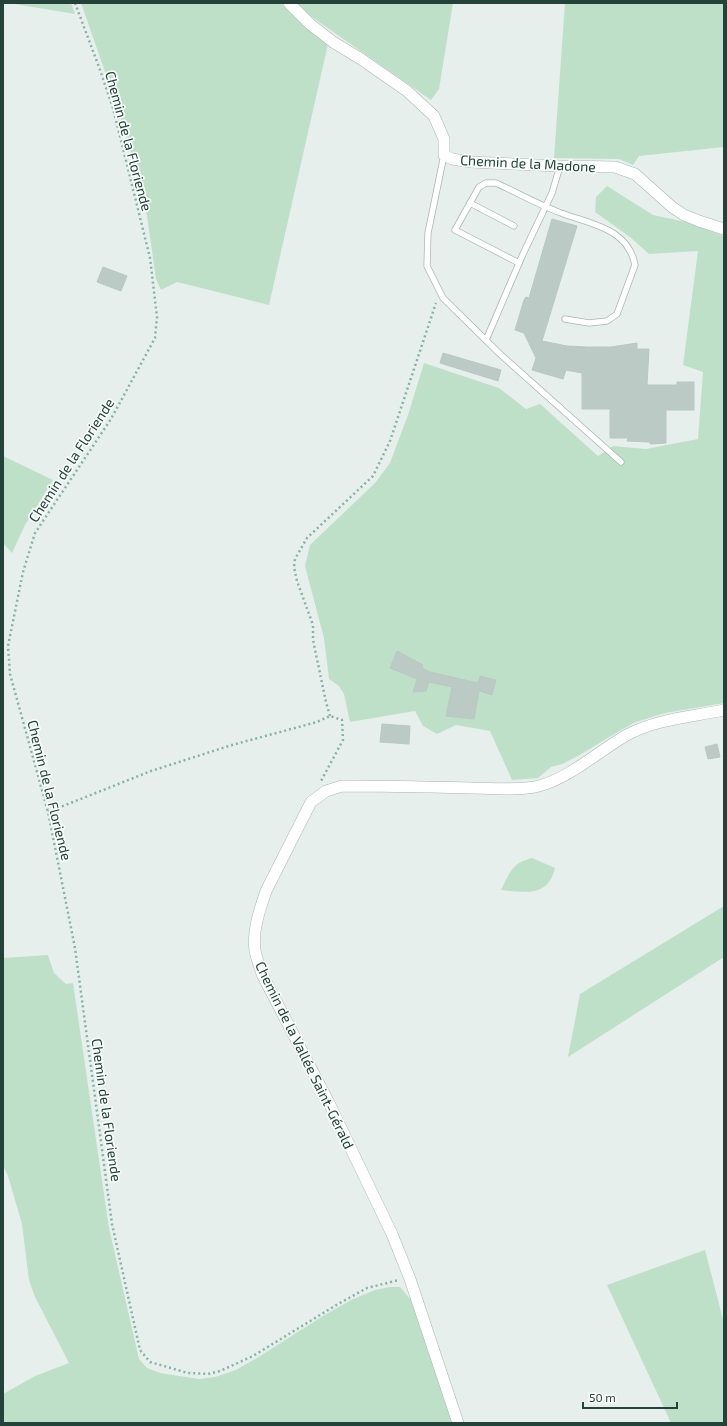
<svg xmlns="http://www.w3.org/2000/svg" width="727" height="1426" font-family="'Exo 2',sans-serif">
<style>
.green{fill:#bfe0c8}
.building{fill:#bbcac4;stroke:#b8c9c2}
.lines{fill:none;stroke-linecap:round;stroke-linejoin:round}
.service-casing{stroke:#a8b8b2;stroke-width:7}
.minor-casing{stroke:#a8b8b2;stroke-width:12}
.path{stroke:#86b3a5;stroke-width:2.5;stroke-dasharray:2 3;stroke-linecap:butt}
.service{stroke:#fff;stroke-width:5.5}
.minor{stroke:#fff;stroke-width:11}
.labels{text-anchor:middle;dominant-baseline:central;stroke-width:3.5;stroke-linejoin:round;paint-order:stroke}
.street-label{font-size:14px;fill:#24423a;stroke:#f7fbf9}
</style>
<rect width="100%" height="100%" fill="#e6efeb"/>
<g class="green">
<polygon points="8,3 71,3 75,14"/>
<polygon points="81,3 281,3 312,33 328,44 269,305 177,282 161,290 156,279 147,216 132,157 117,106"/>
<polygon points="297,3 453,3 439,89 431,100 309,15"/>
<polygon points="565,3 724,3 724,147 639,156 633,165 619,159 554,158"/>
<polygon points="607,186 653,215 686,222 724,236 724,703 665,713 636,722 621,730 578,756 562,764 551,767 538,778 512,780 490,731 456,725 437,734 423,726 415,711 350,722 344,694 339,686 329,679 324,638 305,566 310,545 375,483 390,463 408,415 424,363 499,388 526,409 540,404 598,456 613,446 646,449 698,439 703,372 683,365 698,251 649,254 630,237 595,212 596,197"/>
<polygon points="3,456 53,480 25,525 12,553 3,543"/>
<path d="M 532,858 L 555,868 C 548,898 525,892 501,890 C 510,872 512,863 532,858 Z"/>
<polygon points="724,906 724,957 568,1057 580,994"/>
<polygon points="48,955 54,973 66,984 73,983 109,1228 139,1359 147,1368 160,1373 199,1379 215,1377 236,1370 257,1358 323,1316 351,1300 375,1290 390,1287 400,1287 411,1300 453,1423 3,1423 3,1394 35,1376 69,1363 35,1297 29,1280 22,1224 8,1176 3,1165 3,958"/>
<polygon points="705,1250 724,1323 724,1423 671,1423 607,1285"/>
</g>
<g class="building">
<polygon points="552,219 577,226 542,341 567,346 587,347 611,347 637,343 637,349 649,349 647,385 677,385 677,382 694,382 694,410 666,410 666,443 650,444 650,442 627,441 628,438 610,438 610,409 582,409 582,373 566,370 563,379 532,370 536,358 524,333 515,330 524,300 526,297 529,298"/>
<polygon points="103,267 127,276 121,291 97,282"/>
<polygon points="443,353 501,370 498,381 440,363"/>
<polygon points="397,651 423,665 422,668 430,672 478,683 480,676 496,680 492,695 479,691 474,719 446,716 452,687 429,682 426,691 413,692 417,679 390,668"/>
<polygon points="382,724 410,726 409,744 380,742"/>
<polygon points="717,744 720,757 708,759 705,747"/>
</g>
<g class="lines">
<defs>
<g id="service">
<polyline points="444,155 428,233 427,266 443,298 501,355 621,462"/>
<polyline points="470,203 514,226"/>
<path d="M 519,263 L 455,230 L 479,187 L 486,183 L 496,183 C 518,193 539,205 561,213 C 590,224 628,228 635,265 L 617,314 L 607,321 L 589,323 L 565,319"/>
<polyline points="486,340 523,254 552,193 560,166"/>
</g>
<g id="minor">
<polyline points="289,3 310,24 333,42 361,59 407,91 434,116 444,139 444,155 452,159 470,162 560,166 615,167 635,174 672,207 684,215 699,221 724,229"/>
<path d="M 458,1423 L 410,1279 L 392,1234 L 329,1103 L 262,974 C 260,966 256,958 255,950 C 252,931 260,909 266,891 L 311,802 L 326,791 L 342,786 C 386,786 429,787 472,788 C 492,788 521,791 539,786 C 569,778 598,752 625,736 C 655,719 691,717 724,710"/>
</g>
</defs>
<use href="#service" class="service-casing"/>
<use href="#minor" class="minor-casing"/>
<g class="path">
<polyline points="75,3 99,67 113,108 150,258 157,317 155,338 111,419 35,533 23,572 8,646 10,674 48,812 75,948 112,1224 140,1350 150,1362 188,1373 208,1374 220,1371 253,1356 338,1304 367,1288 399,1280"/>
<polyline points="330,716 326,702 313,640 313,625 297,581 294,567 295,559 307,538 373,476 390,441 436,303"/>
<polyline points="48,812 151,771 232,745 317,722 330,716 342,720 343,740 321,781"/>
</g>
<use href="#service" class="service"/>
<use href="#minor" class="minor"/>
</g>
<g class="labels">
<g class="street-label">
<text transform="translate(129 141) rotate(75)">Chemin de la Floriende</text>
<text transform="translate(528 163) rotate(3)">Chemin de la Madone</text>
<text transform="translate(71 460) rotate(-57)">Chemin de la Floriende</text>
<text transform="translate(50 790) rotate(76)">Chemin de la Floriende</text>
<text transform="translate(305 1055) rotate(64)">Chemin de la Vallée Saint-Gérald</text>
<text transform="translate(107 1110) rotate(82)">Chemin de la Floriende</text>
</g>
</g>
<rect width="727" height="1426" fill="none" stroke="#24423a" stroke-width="8"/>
<path d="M583 1402v6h94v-6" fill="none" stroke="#24423a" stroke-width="2"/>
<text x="589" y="1402" font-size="12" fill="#24423a" stroke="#f7fbf9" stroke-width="3" paint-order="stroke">50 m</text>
</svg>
